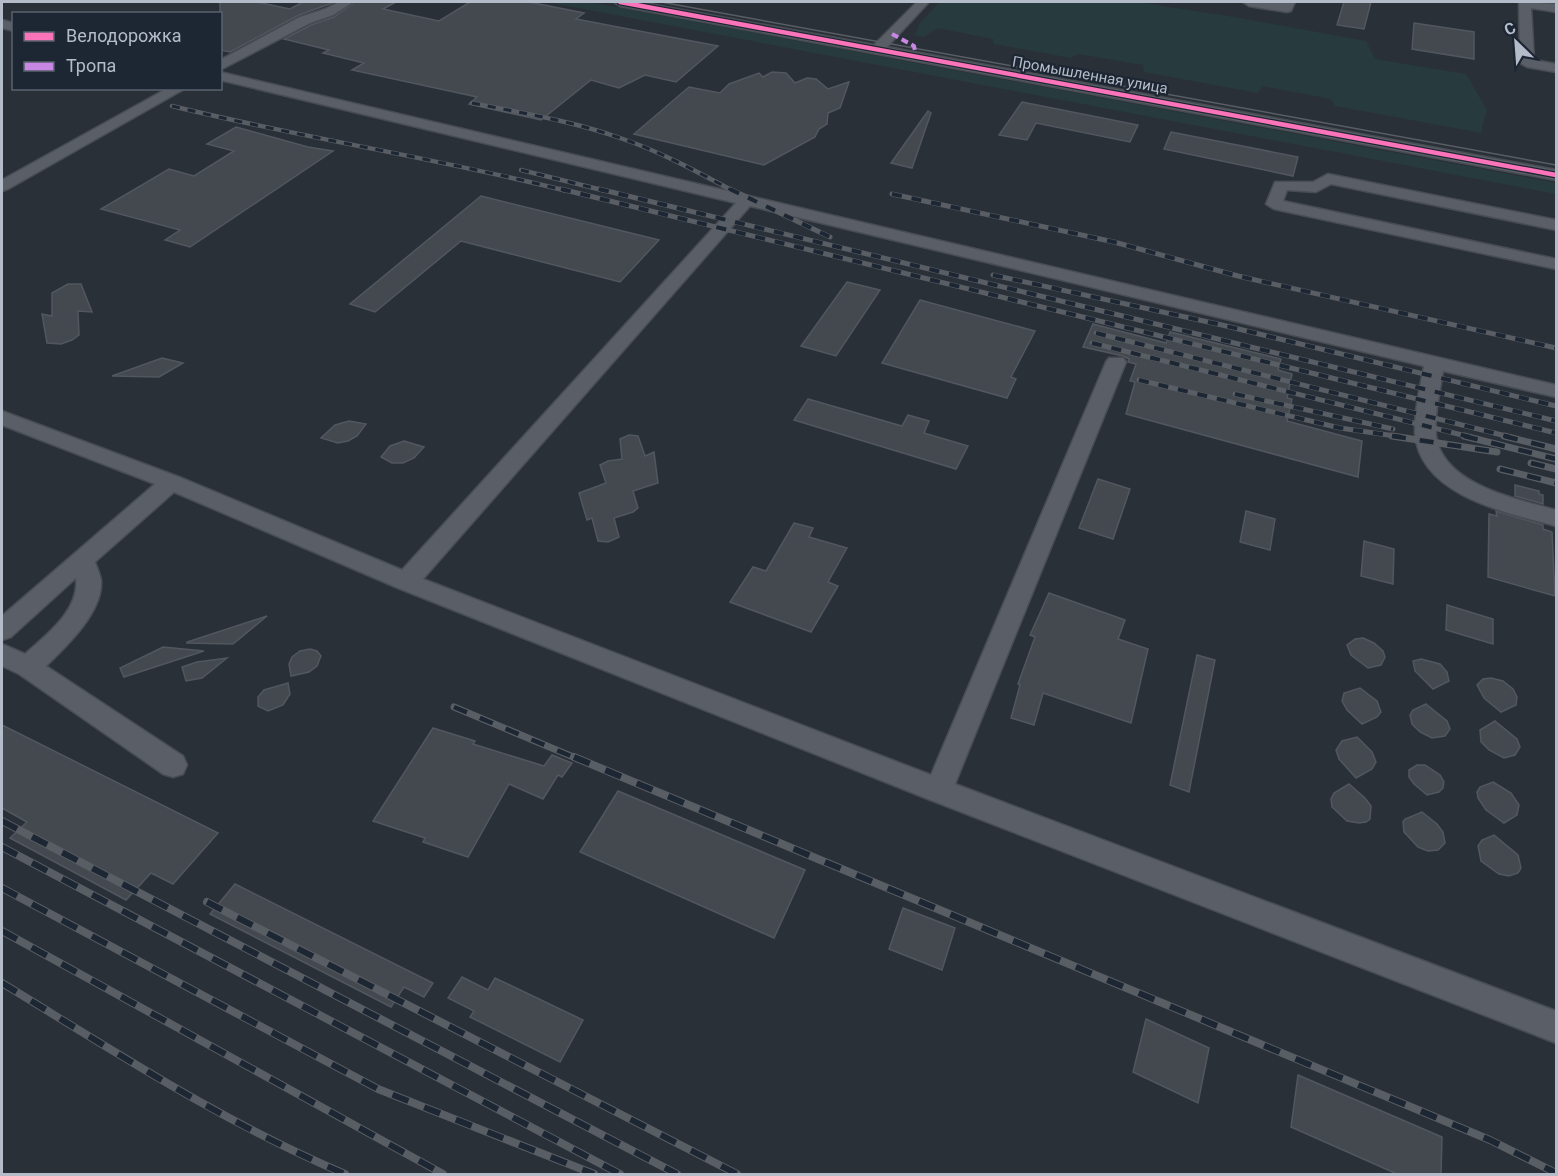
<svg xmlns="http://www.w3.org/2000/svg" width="1558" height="1176" font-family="Roboto,sans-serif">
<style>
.green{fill:#273a3e}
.building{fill:#444950;stroke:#52575f;stroke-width:1.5}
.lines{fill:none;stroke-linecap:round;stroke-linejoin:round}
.minor-casing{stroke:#484c53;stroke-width:3}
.minor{fill:#5a5e66;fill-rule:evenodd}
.tram{stroke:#595d64;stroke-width:1.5}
.rail-far3-casing{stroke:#595d64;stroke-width:4.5}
.rail-far2-casing{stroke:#595d64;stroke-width:5}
.rail-far1-casing{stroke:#595d64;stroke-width:7}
.rail-casing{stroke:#595d64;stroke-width:8}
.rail-far3{stroke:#1d2633;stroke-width:3;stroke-dasharray:8;stroke-linecap:butt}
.rail-far2{stroke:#1d2633;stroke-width:4;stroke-dasharray:10;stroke-linecap:butt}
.rail-far1{stroke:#1d2633;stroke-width:4.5;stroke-dasharray:14;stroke-linecap:butt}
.rail{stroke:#1d2633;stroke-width:6;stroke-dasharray:17;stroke-linecap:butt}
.quiet{stroke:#c787e3;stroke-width:4;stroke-dasharray:7 4;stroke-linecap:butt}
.cycleway-casing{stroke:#1d2633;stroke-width:7}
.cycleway{stroke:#fb73b8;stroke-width:4.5}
.labels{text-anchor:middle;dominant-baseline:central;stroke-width:4.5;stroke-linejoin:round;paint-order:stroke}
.far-street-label{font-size:15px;fill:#b4bcc9;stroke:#1d2633}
</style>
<rect width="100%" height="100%" fill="#2a3038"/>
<g class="green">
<polygon points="547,2 590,2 1439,161 1556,183 1556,194"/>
<polygon points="940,2 1137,2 1234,17 1366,41 1375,59 1466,74 1487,110 1482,127 1482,133 1335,106 1331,99 1262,86 1258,93 1144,72 1143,65 1078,54 1071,58 994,44 993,39 938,28 924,37 915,35 920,23"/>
</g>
<g class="building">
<polygon points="220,2 257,2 290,9 303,2 335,2 299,15 230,52 220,50"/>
<polygon points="355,2 396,2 383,9 439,21 470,2 529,2 584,13 576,19 718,46 676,82 645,75 619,88 591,80 541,120 469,104 477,97 352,70 364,63 323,53 329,50 284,39 311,25 334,17"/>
<polygon points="1344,2 1371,2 1364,29 1337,25"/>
<polygon points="1414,23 1474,32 1474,59 1412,49"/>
<polygon points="772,72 786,73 795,83 807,78 816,79 828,89 849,82 840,108 828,113 827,124 819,129 815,137 764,165 634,134 689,87 720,93 729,84 759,73 763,77"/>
<polygon points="1022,102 1138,125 1130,142 1036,123 1027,140 999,135"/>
<polygon points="928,111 931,113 912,168 891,163"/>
<polygon points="236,127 308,147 333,151 190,247 165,240 180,230 101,209 169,169 194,176 234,151 207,144"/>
<polygon points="1171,132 1298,157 1293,176 1164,149"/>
<polygon points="481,196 659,240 620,282 461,241 375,312 350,304"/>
<polygon points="847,282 880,290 836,356 801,346"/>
<polygon points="68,284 81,284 92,312 78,311 79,335 72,340 61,344 47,343 42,314 52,316 52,293"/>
<polygon points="920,300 1035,331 1011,377 1016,379 1007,398 882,363"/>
<polygon points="1093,324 1166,343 1170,332 1281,359 1278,370 1292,374 1287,398 1292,399 1287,421 1362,441 1358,477 1126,414 1135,382 1130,381 1136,364 1128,362 1129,359 1123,356 1083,347"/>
<polygon points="162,358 183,363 159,377 112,376"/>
<polygon points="808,399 902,426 908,415 929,421 924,433 968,446 956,469 794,420"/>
<polygon points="349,421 366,424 357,436 348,441 338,443 321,438 335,425"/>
<polygon points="629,435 638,436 645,456 654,452 658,483 633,491 638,508 633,512 614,518 619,537 608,542 598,541 592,518 587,520 579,493 606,483 600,465 608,461 622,459 620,439"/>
<polygon points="404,441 424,447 414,458 403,463 392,463 381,457 390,446"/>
<polygon points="1098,479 1130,489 1113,539 1079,528"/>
<polygon points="1515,485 1539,491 1539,494 1543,495 1543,504 1515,496"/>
<polygon points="1246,511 1275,519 1270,550 1240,542"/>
<polygon points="1496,511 1543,525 1543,529 1552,532 1555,596 1488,577 1489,514 1497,516"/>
<polygon points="794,523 813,528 809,537 847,548 828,582 838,586 811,632 730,602 753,567 766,571"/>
<polygon points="1364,541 1394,549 1393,584 1361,576"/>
<polygon points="1049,593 1125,620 1118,639 1148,649 1131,723 1043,693 1034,725 1011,718 1020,685 1018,684 1035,637 1030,635"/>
<polygon points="1447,605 1493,619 1493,644 1446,630"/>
<polygon points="267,616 233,644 187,643 187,642"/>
<polygon points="1363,638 1374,643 1383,651 1385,657 1381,665 1368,668 1351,655 1347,645 1355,639"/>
<polygon points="163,647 204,651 124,677 120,668"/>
<polygon points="310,649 317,651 321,656 317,666 309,672 291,676 289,664 292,657 300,651"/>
<polygon points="1197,655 1215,660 1189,792 1170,785"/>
<polygon points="227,658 202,678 186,681 182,667 197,662"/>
<polygon points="1421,659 1440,664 1447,672 1449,681 1433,689 1415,671 1413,661"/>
<polygon points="1491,678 1503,681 1513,689 1517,697 1516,705 1501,712 1484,698 1477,685 1483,679"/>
<polygon points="288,683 290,694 283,705 268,711 258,706 258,697 264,690"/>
<polygon points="1360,688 1377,701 1381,712 1377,717 1362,724 1347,710 1342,701 1344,693"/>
<polygon points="1426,704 1447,721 1450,729 1445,736 1432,738 1420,732 1412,724 1410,715 1413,710"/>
<polygon points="1495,721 1517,739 1520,747 1515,755 1504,758 1489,750 1481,742 1480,730"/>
<polygon points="2,725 218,833 173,884 151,873 126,900 10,838 27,822 2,808"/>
<polygon points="433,728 475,741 473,744 544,766 552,755 572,763 562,777 558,775 543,799 509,784 468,857 423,842 425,838 373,821"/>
<polygon points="1357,737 1372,752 1376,762 1372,769 1356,778 1339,759 1336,750 1342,741"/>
<polygon points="1417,765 1425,765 1440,775 1444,782 1443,788 1439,792 1427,795 1414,784 1409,777 1409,770"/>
<polygon points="1493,782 1511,793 1519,805 1517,815 1504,823 1486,810 1478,798 1477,792 1480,787"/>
<polygon points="1349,784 1365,798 1371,806 1370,819 1366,822 1359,823 1347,821 1332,807 1331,799 1334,793"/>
<polygon points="618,791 805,870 774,938 580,852"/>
<polygon points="1422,812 1437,824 1443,832 1445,843 1438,850 1428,851 1418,847 1404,832 1403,822 1405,819"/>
<polygon points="1494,835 1518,855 1521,868 1518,873 1509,876 1499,874 1481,861 1478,846 1482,840"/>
<polygon points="235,884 433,983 424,997 404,987 391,1007 210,914"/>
<polygon points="903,908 955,928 942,970 889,949"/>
<polygon points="462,977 488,990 495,978 583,1020 560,1062 470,1017 474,1011 448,998"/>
<polygon points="1146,1019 1209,1048 1198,1103 1133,1072"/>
<polygon points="1298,1075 1442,1137 1441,1174 1397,1174 1291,1127"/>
</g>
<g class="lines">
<defs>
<g id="minor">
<polygon points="339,2 353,2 333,15 310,23 220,70 220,60 300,17 325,9"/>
<polygon points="614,2 638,2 874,45 917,2 929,2 887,47 1556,170 1556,180 620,6"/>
<polygon points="1243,2 1282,3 1283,2 1295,2 1291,11 1287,12 1249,6"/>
<polygon points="1519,2 1556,4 1556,12 1531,8 1534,60 1556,64 1556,72 1527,67 1520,63"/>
<polygon points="2,20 14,23 14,31 2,28"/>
<path d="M 220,72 L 1556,385 L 1556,397 L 1443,371 C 1440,392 1434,414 1436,436 C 1443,485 1517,499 1556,510 L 1556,526 C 1508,513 1420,496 1415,434 C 1414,412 1420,388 1424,366 L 750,206 L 423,579 L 931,775 L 1106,362 L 1109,358 L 1123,358 L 1126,362 L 955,784 L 1556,1011 L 1556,1043 L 928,799 L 398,588 L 174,492 L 95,562 C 97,568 100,574 101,580 C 104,611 66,647 46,666 L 183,756 L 187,765 L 183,774 L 173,777 L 163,774 L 19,674 L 2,666 L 2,644 L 25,654 C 46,635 80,610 76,578 L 11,637 L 2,640 L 2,616 L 155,484 L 2,425 L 2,411 L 179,477 L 402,570 L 736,203 L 220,80 Z"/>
<polygon points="168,88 186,88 8,189 2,191 2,180"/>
<polygon points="1328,174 1556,220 1556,230 1331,184 1316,192 1287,190 1283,201 1556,259 1556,269 1274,209 1266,204 1275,182 1313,182"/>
</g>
</defs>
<use href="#minor" class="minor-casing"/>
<use href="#minor" class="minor"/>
<polyline class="tram" points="661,2 1556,165"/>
<defs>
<g id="rail-far3">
<path d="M 472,103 C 522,113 572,121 620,138 C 659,151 696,171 733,191"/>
<path d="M 172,106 C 303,138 436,158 567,191"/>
<polyline points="521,170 606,191"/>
</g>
<g id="rail-far2">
<polyline points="561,189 1556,433"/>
<polyline points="599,189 1556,421"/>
<polyline points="730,189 830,237"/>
<polyline points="892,194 1114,242 1238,276 1556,348"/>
<polyline points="993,275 1222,325 1556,406"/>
<polyline points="1096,333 1510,437"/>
<polyline points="1092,343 1470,437"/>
<polyline points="1139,380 1340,428 1402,437"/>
<polyline points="1235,394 1393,429"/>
</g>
<g id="rail-far1">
<polyline points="1392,436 1497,452"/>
<polyline points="1464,436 1556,459"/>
<polyline points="1504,436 1556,449"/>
<polyline points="1531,463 1556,469"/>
<polyline points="1500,469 1556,483"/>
<polyline points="454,707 578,759"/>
</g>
<g id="rail">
<polyline points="574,757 1490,1140 1556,1173"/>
<polyline points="2,821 677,1174"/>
<polyline points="2,847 620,1174"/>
<polyline points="2,888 378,1089 594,1174"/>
<polyline points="207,902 737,1174"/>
<polyline points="2,931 443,1174"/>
<path d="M 2,983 C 114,1051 224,1123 345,1174"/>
</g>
</defs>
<use href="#rail-far3" class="rail-far3-casing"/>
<use href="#rail-far2" class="rail-far2-casing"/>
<use href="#rail-far1" class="rail-far1-casing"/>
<use href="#rail" class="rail-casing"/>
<use href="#rail-far3" class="rail-far3"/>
<use href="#rail-far2" class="rail-far2"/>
<use href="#rail-far1" class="rail-far1"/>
<use href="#rail" class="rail"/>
<polyline class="quiet" points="892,34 914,46 915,51"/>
<defs>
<polyline id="cycleway" points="620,2 1556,175"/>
</defs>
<use href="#cycleway" class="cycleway-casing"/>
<use href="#cycleway" class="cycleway"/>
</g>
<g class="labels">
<g class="far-street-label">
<text transform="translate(1090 75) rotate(10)">Промышленная улица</text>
</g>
</g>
<rect width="1558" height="1176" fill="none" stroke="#b4bcc9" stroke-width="6"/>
<rect x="12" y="12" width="210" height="78" fill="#1d2633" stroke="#59626f" stroke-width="1.5"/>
<rect x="24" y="32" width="30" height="9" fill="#fb73b8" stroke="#59626f" stroke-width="1.5"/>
<text x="66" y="42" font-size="18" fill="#b4bcc9">Велодорожка</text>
<rect x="24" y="62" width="30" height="9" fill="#c787e3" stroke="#59626f" stroke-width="1.5"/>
<text x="66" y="72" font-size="18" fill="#b4bcc9">Тропа</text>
<g transform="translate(1516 42) rotate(335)" stroke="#1d2633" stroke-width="4.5" paint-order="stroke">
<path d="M0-4.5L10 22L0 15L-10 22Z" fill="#b4bcc9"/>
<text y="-9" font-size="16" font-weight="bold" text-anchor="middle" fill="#b4bcc9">С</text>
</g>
</svg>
